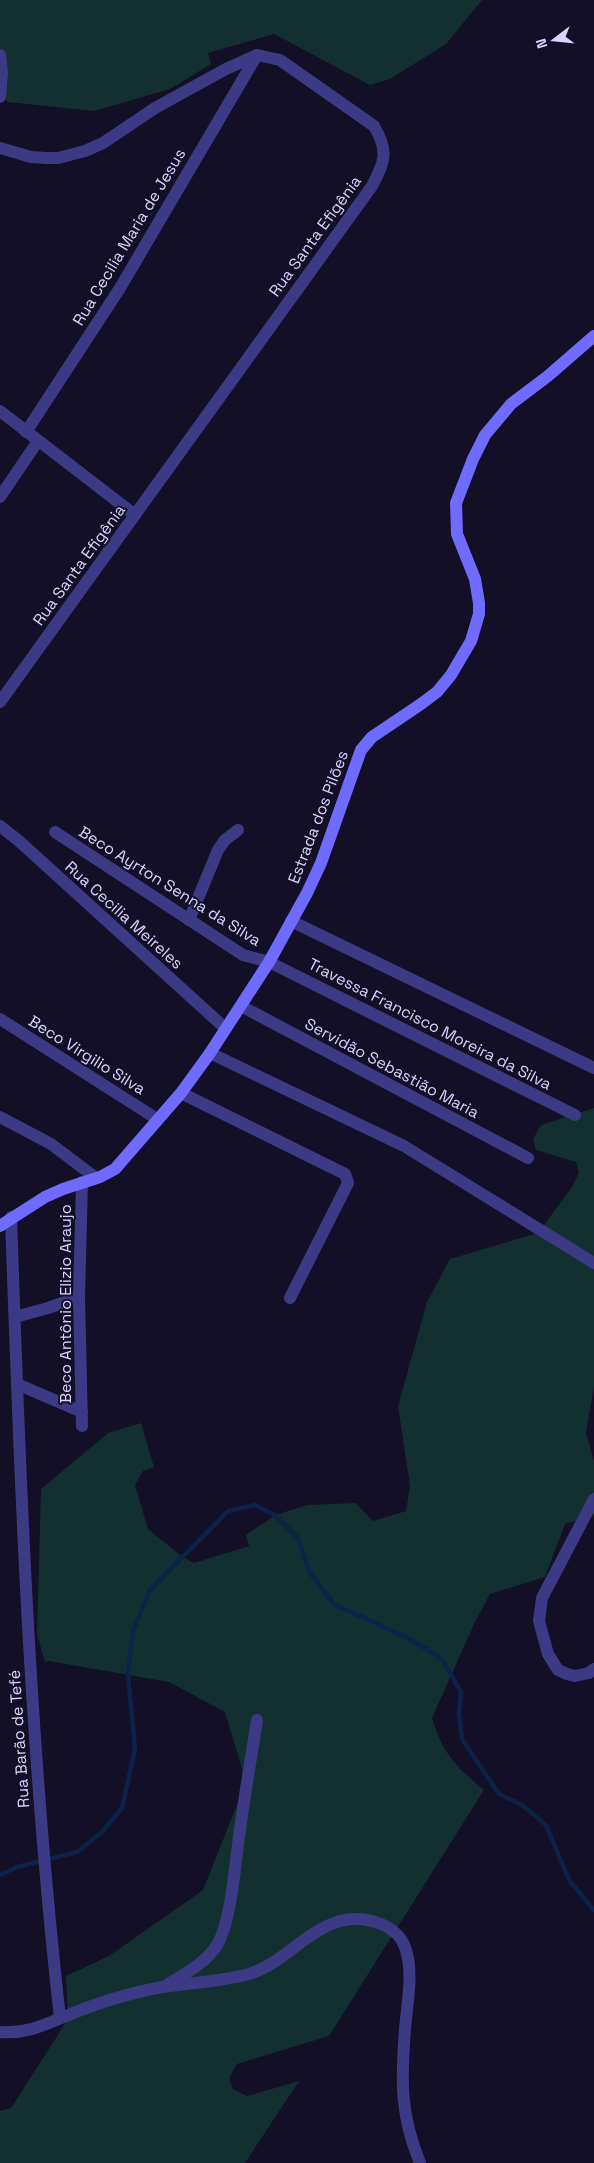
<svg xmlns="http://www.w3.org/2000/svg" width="594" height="2163" font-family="'Space Grotesk',sans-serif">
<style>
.green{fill:#12302f}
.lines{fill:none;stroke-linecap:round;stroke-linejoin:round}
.stream{stroke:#0c2248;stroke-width:4.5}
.street{stroke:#3d3a85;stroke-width:12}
.secondary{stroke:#6f6bff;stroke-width:12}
.labels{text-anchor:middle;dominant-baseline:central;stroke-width:4;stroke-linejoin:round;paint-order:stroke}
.street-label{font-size:16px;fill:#d9d4ff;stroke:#130f26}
</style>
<rect width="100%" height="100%" fill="#130f26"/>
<g class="green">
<polygon points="0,0 482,0 446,44 390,79 370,85 274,34 208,53 211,64 170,89 94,111 7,102 0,77"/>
<path d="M 594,1108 L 594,1386 L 586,1433 L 594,1461 L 594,1515 L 565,1524 L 545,1577 L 490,1594 L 475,1622 L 432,1718 C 443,1754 456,1767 484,1790 L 329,2036 L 237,2064 L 229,2078 L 233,2089 L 247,2096 L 299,2081 L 245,2163 L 0,2163 L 0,2111 L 11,2108 L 68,2019 L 66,1976 L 109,1956 L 203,1890 L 246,1782 L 225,1712 L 169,1682 L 49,1661 L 45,1662 L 37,1634 L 41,1489 L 108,1433 L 141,1423 L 154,1467 L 143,1471 L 135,1485 L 148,1529 L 180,1555 L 194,1563 L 249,1546 L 246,1535 L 275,1515 L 308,1505 L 356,1503 L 373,1521 L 406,1511 L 410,1486 L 398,1406 L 427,1302 L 450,1259 L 538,1233 L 572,1187 L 579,1173 L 576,1162 L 536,1150 L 533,1139 L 541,1125 Z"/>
</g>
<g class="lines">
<polyline class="stream" points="0,1875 17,1867 77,1852 102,1832 122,1808 135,1749 128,1675 133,1631 150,1590 228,1511 255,1505 275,1515 298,1538 310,1573 334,1604 412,1640 442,1659 461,1692 459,1713 462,1739 499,1794 522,1805 546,1825 569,1880 594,1910"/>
<g class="street">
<polyline points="0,55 2,73 0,97"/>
<path d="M 0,148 L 31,157 L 46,158 L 58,158 L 85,151 L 103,143 L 155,108 L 226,69 L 257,55 L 280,60 L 374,126 C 389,151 385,162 372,186 L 0,702"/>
<polyline points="0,411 135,515"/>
<polyline points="26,432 120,288 257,55"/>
<polyline points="0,497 38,441"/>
<polyline points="0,826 19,841 225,1028"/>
<polyline points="55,832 243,955 269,962 575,1115"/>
<polyline points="189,920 218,850 225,840 238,830"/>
<polyline points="291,921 594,1068"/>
<polyline points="241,1006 528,1158"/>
<polyline points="0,1019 157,1119"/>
<polyline points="210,1053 404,1146 594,1263"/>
<polyline points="181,1093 345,1174 348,1183 290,1298"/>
<polyline points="0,1117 51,1144 96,1178"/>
<polyline points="82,1182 79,1297 82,1426"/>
<path d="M 11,1217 C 20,1485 30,1752 60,2018"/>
<polyline points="15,1317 48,1308 79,1297"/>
<polyline points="17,1384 82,1412"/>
<polyline points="594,1499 542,1598 539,1621 548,1654 558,1670 567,1674 575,1676 589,1673 594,1669"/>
<path d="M 167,1985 C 184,1974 206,1963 217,1945 C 231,1922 235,1865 239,1837 C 244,1798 251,1759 257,1720"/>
<path d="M 0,2032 C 23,2034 40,2027 61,2018 C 94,2004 128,1993 163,1987 C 193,1982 223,1982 252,1973 C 296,1958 325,1902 381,1924 C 391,1928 401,1936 405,1947 C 414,1972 407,2003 405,2029 C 401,2081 400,2114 420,2163"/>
</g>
<polyline class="secondary" points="0,1226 45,1197 63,1189 100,1177 115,1169 181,1093 210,1053 269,962 307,893 321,863 361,750 372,737 421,704 437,692 451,675 471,641 479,614 479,603 475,579 457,534 456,503 473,459 485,435 511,404 548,376 594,336"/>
</g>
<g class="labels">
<g class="street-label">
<text transform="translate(315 236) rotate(-54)">Rua Santa Efigênia</text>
<text transform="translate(129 237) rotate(-59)">Rua Cecilia Maria de Jesus</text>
<text transform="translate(79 565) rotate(-54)">Rua Santa Efigênia</text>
<text transform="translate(318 817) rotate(-69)">Estrada dos Pilões</text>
<text transform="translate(170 886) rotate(32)">Beco Ayrton Senna da Silva</text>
<text transform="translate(124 915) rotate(42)">Rua Cecilia Meireles</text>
<text transform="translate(430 1024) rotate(27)">Travessa Francisco Moreira da Silva</text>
<text transform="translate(87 1055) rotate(32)">Beco Virgilio Silva</text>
<text transform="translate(392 1068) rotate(28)">Servidão Sebastião Maria</text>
<text transform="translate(65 1304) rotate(-90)">Beco Antônio Elizio Araujo</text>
<text transform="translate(19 1739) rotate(-94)">Rua Barão de Tefé</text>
</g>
</g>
<g transform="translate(554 40) rotate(254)" stroke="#130f26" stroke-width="4" paint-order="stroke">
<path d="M0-4L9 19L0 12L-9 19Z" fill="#d9d4ff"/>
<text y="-8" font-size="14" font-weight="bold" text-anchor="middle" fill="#d9d4ff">N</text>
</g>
</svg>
